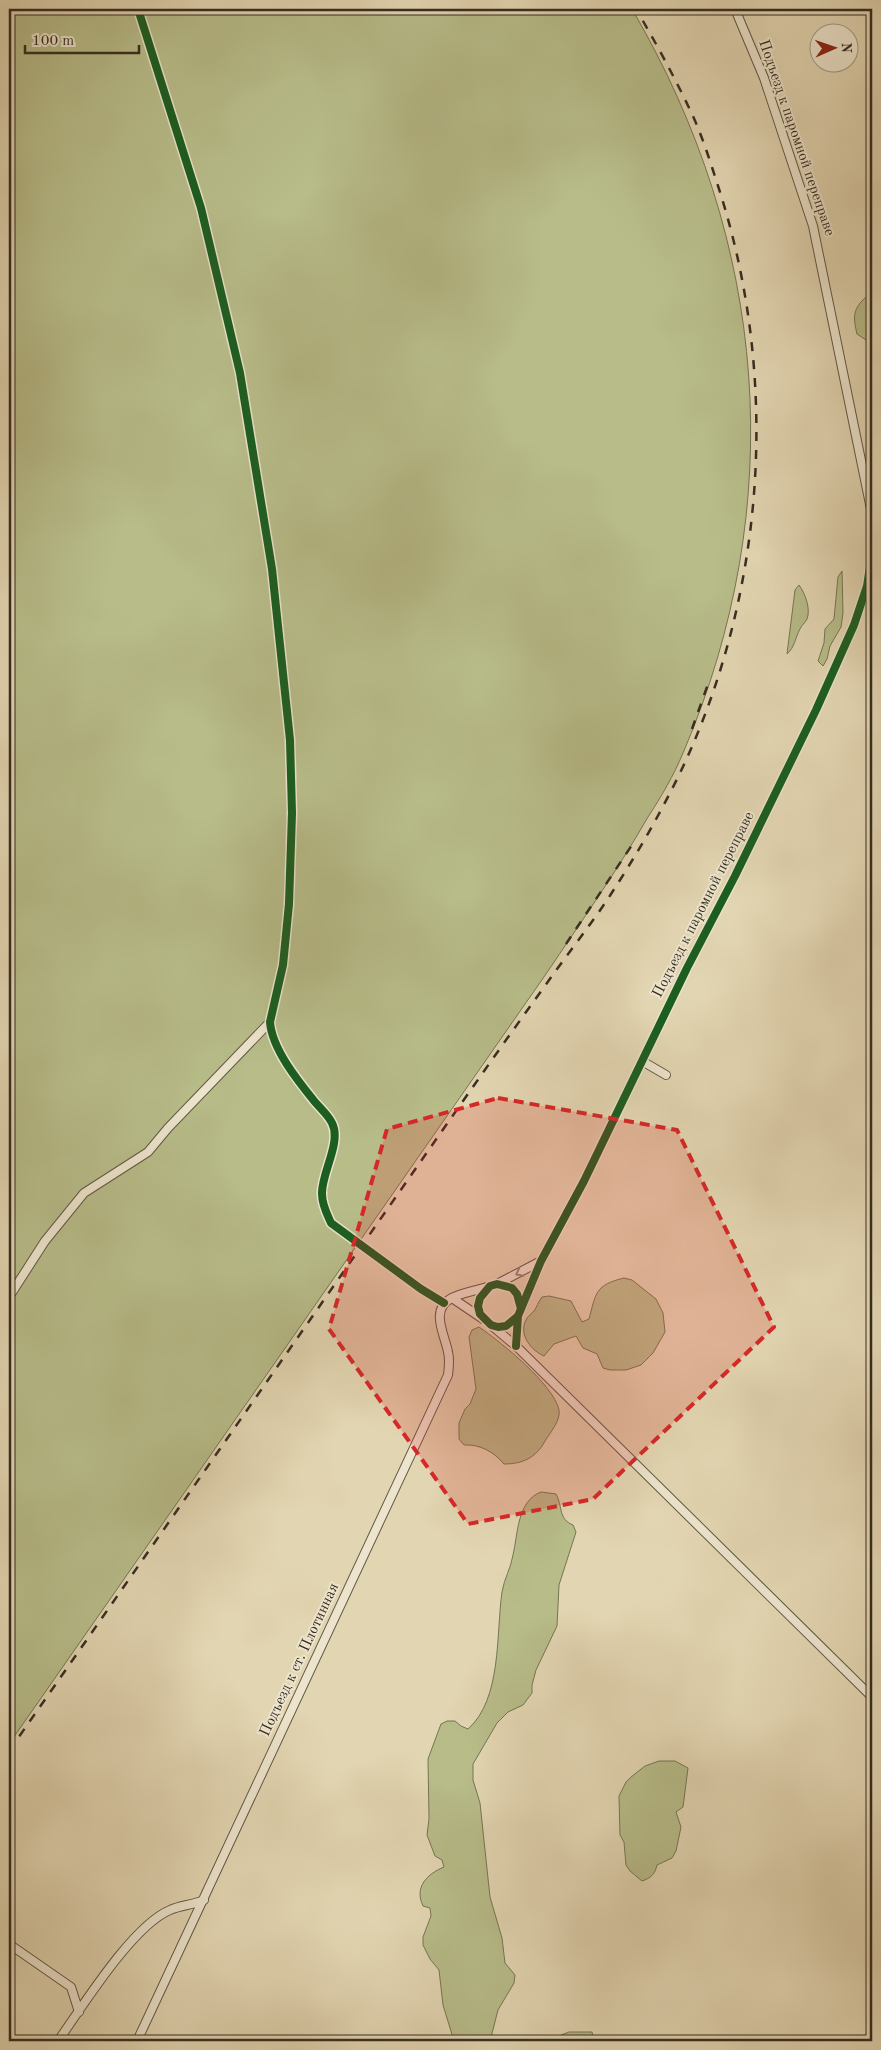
<svg xmlns="http://www.w3.org/2000/svg" width="881" height="2050" font-family="'Old Standard TT',serif">
<style>
.green{fill:#b7bc89;stroke:#767455}
.lines{fill:none;stroke-linecap:round;stroke-linejoin:round}
.minor-casing{stroke:#615745;stroke-width:10}
.minor{stroke:#ece4cc;stroke-width:8}
.rail{stroke:#362d21;stroke-width:2.5;stroke-dasharray:9 9;stroke-linecap:butt}
.cycleway-casing{stroke:#ece4cc;stroke-width:11}
.cycleway{stroke:#1b5e20;stroke-width:8}
.oneway{stroke:#918876}
.marked{fill:#d62828;fill-opacity:0.2;stroke:#d62828;stroke-width:4;stroke-dasharray:10 6;stroke-linejoin:round}
.labels{text-anchor:middle;dominant-baseline:central;stroke-width:4;stroke-linejoin:round;paint-order:stroke}
.street-label{font-size:15px;fill:#362d21;stroke:#ece4cc}
</style>
<rect width="100%" height="100%" fill="#e2d5b1"/>
<filter id="stains"><feTurbulence type="fractalNoise" baseFrequency=".004" numOctaves="4"/><feColorMatrix values="0 0 0 0 .2 0 0 0 0 .09 0 0 0 0 .02 0 0 0 .5 -.17"/></filter>
<radialGradient id="worn" r=".72"><stop offset=".6" stop-color="#630" stop-opacity="0"/><stop offset="1" stop-color="#630" stop-opacity=".3"/></radialGradient>
<g class="green">
<path d="M 9,9 L 632,9 C 768,242 790,504 683,753 C 674,775 661,797 648,817 C 617,871 581,922 546,974 L 9,1744 Z"/>
<path d="M 869,294 L 872,294 L 872,344 L 857,334 C 852,313 854,308 869,294 Z"/>
<polygon points="842,571 843,613 841,627 830,646 827,659 823,666 818,661 824,643 825,629 834,619 838,577"/>
<path d="M 799,585 C 805,593 811,609 807,619 C 805,623 801,626 800,629 C 795,638 795,647 787,654 L 795,590 Z"/>
<path d="M 624,1278 L 632,1280 L 656,1299 L 663,1313 L 665,1332 L 653,1353 L 641,1365 L 626,1370 L 610,1370 L 603,1368 L 597,1354 L 583,1348 L 576,1336 L 554,1344 L 544,1356 C 532,1351 518,1335 526,1320 C 527,1317 531,1314 534,1311 C 537,1307 538,1302 542,1297 L 549,1296 L 571,1301 L 582,1322 L 589,1319 C 596,1293 595,1285 624,1278 Z"/>
<path d="M 479,1327 C 501,1342 554,1385 559,1410 C 561,1420 550,1433 545,1441 C 536,1458 522,1464 504,1464 C 494,1452 480,1444 464,1445 L 459,1439 L 459,1423 L 465,1409 L 470,1404 L 476,1389 L 469,1337 L 472,1330 Z"/>
<path d="M 541,1492 L 556,1494 C 563,1507 558,1519 573,1525 L 576,1532 L 559,1585 L 557,1626 L 536,1670 L 532,1685 L 532,1693 L 523,1705 L 508,1712 L 497,1723 L 473,1764 L 473,1780 L 480,1803 L 490,1897 L 502,1938 L 505,1963 L 515,1975 L 514,1983 L 498,2010 L 490,2041 L 454,2041 L 443,2005 L 439,1970 L 430,1959 L 423,1945 L 423,1937 L 431,1916 L 430,1908 L 423,1906 C 414,1887 427,1874 444,1867 L 442,1860 L 435,1856 L 427,1835 L 429,1819 L 428,1759 L 441,1724 L 447,1721 L 455,1721 L 461,1726 L 468,1729 C 502,1699 496,1634 502,1592 C 504,1579 511,1568 513,1555 C 518,1534 517,1501 541,1492 Z"/>
<path d="M 659,1761 L 675,1761 L 688,1768 L 683,1807 L 676,1812 L 681,1827 L 676,1851 L 672,1858 L 657,1865 C 655,1874 651,1878 642,1881 L 630,1871 L 626,1865 L 624,1842 L 620,1835 L 619,1796 L 626,1782 L 631,1777 L 645,1766 Z"/>
<polygon points="569,2032 592,2032 594,2041 557,2041 561,2035"/>
</g>
<g class="lines">
<defs>
<g id="minor">
<path d="M 138,9 L 201,208 L 240,373 L 272,569 L 290,740 L 292,813 L 289,904 L 283,965 L 270,1022 C 272,1049 298,1081 315,1102 C 320,1108 328,1115 332,1123 C 342,1142 321,1174 322,1194 C 322,1205 327,1214 331,1223 L 421,1289 L 444,1303"/>
<polyline points="735,9 764,78 813,226 872,514"/>
<polyline points="642,1061 666,1075"/>
<polyline points="499,1283 541,1261"/>
<polyline points="9,1297 45,1241 84,1193 148,1152 168,1128 270,1022"/>
<polyline points="452,1298 483,1319"/>
<polyline points="492,1326 516,1346 872,1697"/>
<polyline points="516,1346 518,1316 521,1309 517,1294 512,1288 497,1284 490,1286 480,1298 478,1306 480,1314 491,1325 498,1327 506,1326 518,1316 541,1261 584,1181 687,968 735,876 816,710 854,625 867,586 872,554"/>
<polyline points="9,1944 71,1987 79,2012"/>
<path d="M 58,2041 C 83,2006 132,1926 170,1910 C 181,1905 193,1905 204,1900"/>
<path d="M 137,2041 L 448,1375 C 449,1367 450,1360 448,1352 C 445,1335 430,1311 450,1299 C 460,1293 475,1291 487,1287"/>
</g>
</defs>
<use href="#minor" class="minor-casing"/>
<use href="#minor" class="minor"/>
<g class="rail">
<polyline points="692,729 708,684"/>
<polyline points="566,944 634,842"/>
<path d="M 9,1751 C 144,1558 279,1364 414,1171 C 458,1108 502,1045 547,983 C 568,953 591,925 611,894 C 636,856 660,814 680,773 C 766,593 780,379 719,189 C 711,164 703,138 692,114 C 675,78 656,43 636,9"/>
</g>
<defs>
<g id="cycleway">
<path d="M 138,9 L 201,208 L 240,373 L 272,569 L 290,740 L 292,813 L 289,904 L 283,965 L 270,1022 C 272,1049 298,1081 315,1102 C 320,1108 328,1115 332,1123 C 342,1142 321,1174 322,1194 C 322,1205 327,1214 331,1223 L 421,1289 L 444,1303"/>
<polyline points="516,1346 518,1316 521,1309 517,1294 512,1288 497,1284 490,1286 480,1298 478,1306 480,1314 491,1325 498,1327 506,1326 518,1316 541,1261 584,1181 687,968 735,876 816,710 854,625 867,586 872,554"/>
</g>
</defs>
<use href="#cycleway" class="cycleway-casing"/>
<use href="#cycleway" class="cycleway"/>
</g>
<defs><path id="oneway-chevron" d="M-2-3.5L2.5 0L-2 3.5" fill="none" stroke-width="1.6" stroke-linecap="round" stroke-linejoin="round" transform="scale(1.25)"/></defs>
<use class="oneway" href="#oneway-chevron" transform="translate(519 1273) rotate(153)"/>
<path class="marked" d="M 498,1098 L 677,1130 L 774,1327 L 593,1499 L 468,1524 L 329,1329 L 387,1129 Z"/>
<g class="labels">
<g class="street-label">
<text transform="translate(796 138) rotate(71)">Подъезд к паромной переправе</text>
<text transform="translate(704 905) rotate(-63)">Подъезд к паромной переправе</text>
<text transform="translate(300 1660) rotate(-65)">Подъезд к ст. Плотинная</text>
</g>
</g>
<rect width="881" height="2050" fill="none" stroke="#e2d5b1" stroke-width="30"/>
<rect x="10" y="10" width="861" height="2030" fill="none" stroke="#362d21" stroke-width="2.5"/>
<rect x="15" y="15" width="851" height="2020" fill="none" stroke="#362d21"/>
<g transform="translate(834 48) rotate(88)"><circle r="24" fill="#ece4cc" stroke="#a39b88"/>
<path d="M0-4L9 19L0 12L-9 19Z" fill="#8f2418"/>
<text y="-8" font-size="14" font-weight="bold" text-anchor="middle" fill="#362d21">N</text>
</g>
<path d="M25 45v8h114v-8" fill="none" stroke="#362d21" stroke-width="2.5"/>
<text x="32" y="45" font-size="15" fill="#362d21" stroke="#ece4cc" stroke-width="4" paint-order="stroke">100 m</text>
<rect width="100%" height="100%" filter="url(#stains)"/>
<rect width="100%" height="100%" fill="url(#worn)"/>
</svg>
